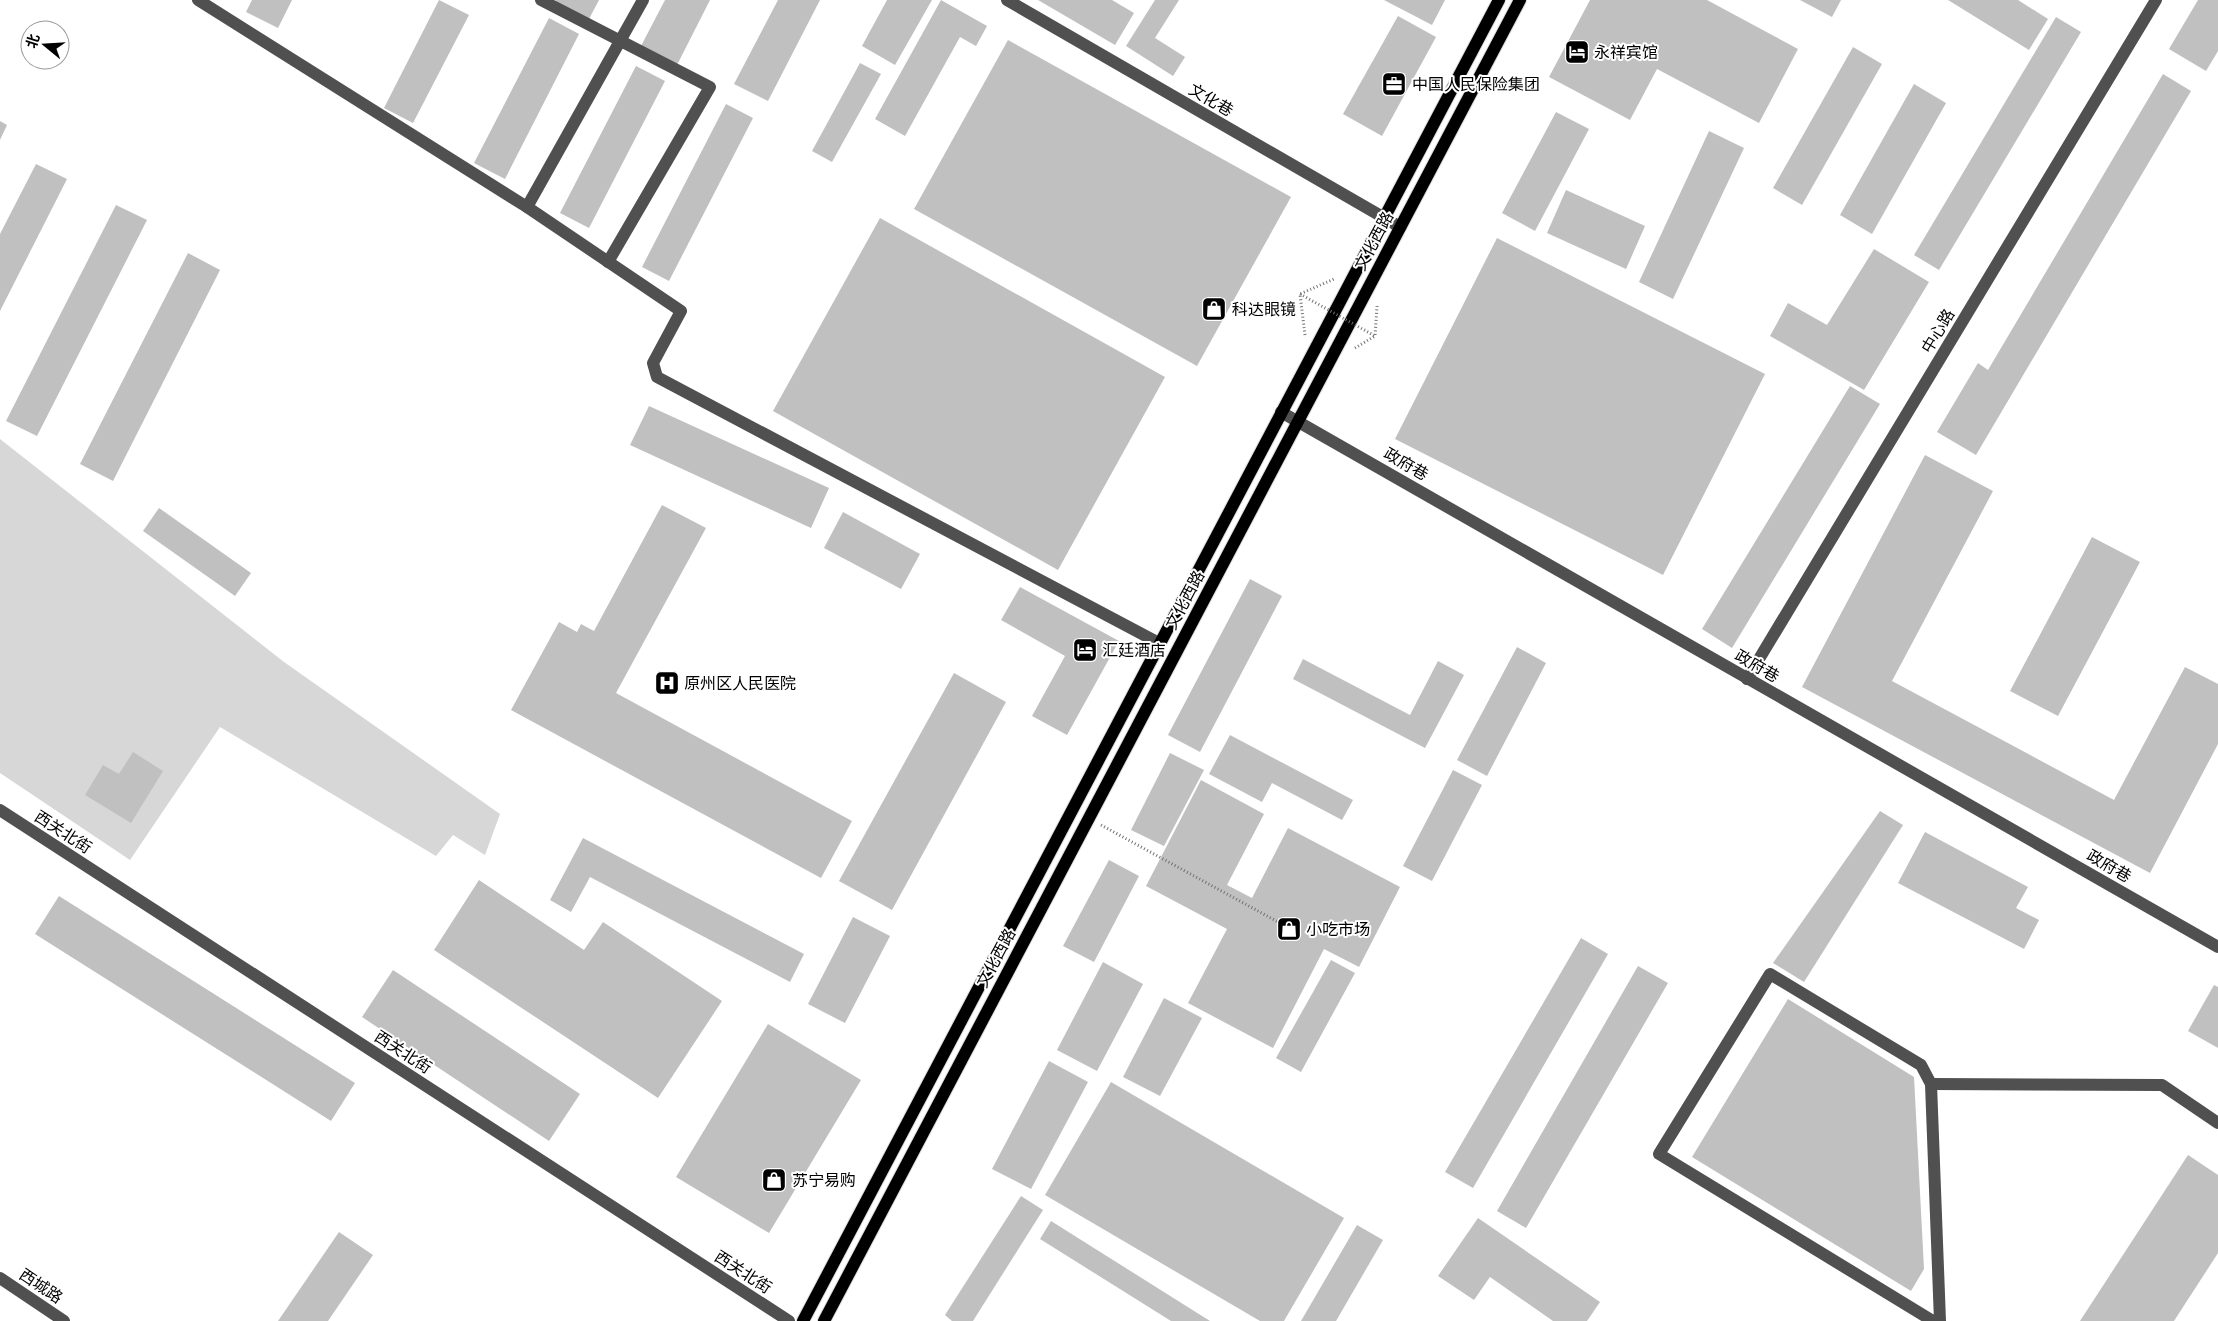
<svg xmlns="http://www.w3.org/2000/svg" width="2218" height="1321" font-family="Arial,'Noto Sans SC',sans-serif">
<style>
.green{fill:#d7d7d7}
.building{fill:#c0c0c0}
.lines{fill:none;stroke-linecap:round;stroke-linejoin:round}
.major-casing{stroke:#dbdbdb;stroke-width:14}
.path{stroke:#727272;stroke-width:3;stroke-dasharray:1 2.5;stroke-linecap:butt}
.minor{stroke:#505050;stroke-width:12}
.major{stroke:#000;stroke-width:12}
.path-bridge{stroke:#727272;stroke-width:3;stroke-dasharray:1 2.5;stroke-linecap:butt}
.labels{text-anchor:middle;dominant-baseline:central;stroke-width:4;stroke-linejoin:round;paint-order:stroke}
.poi-label{font-size:16px;fill:#000;stroke:#fff;text-anchor:start}
.street-label{font-size:16px;fill:#000;stroke:#fff}
</style>
<rect width="100%" height="100%" fill="#fff"/>
<polygon class="green" points="0,439 284,662 500,814 485,855 453,835 436,856 220,727 130,860 0,773"/>
<g class="building">
<polygon points="252,0 292,0 278,28 246,12"/>
<polygon points="439,0 469,15 413,123 384,108"/>
<polygon points="556,0 599,0 589,19 556,2"/>
<polygon points="665,0 710,0 677,65 641,46"/>
<polygon points="778,0 820,0 768,101 734,84"/>
<polygon points="887,0 932,0 895,65 862,46"/>
<polygon points="941,0 987,26 976,46 960,37 905,136 875,119"/>
<polygon points="1038,0 1112,0 1134,13 1115,45"/>
<polygon points="1155,0 1179,0 1155,38 1185,57 1173,76 1126,46"/>
<polygon points="1384,0 1445,0 1432,25"/>
<polygon points="1590,0 1707,0 1798,49 1759,123 1657,69 1630,120 1549,77"/>
<polygon points="1800,0 1841,0 1832,17"/>
<polygon points="1948,0 2018,0 2048,19 2029,50"/>
<polygon points="2198,0 2218,0 2218,51 2206,71 2169,49"/>
<polygon points="1398,16 1436,37 1382,136 1343,114"/>
<polygon points="2056,17 2081,32 1939,270 1914,255"/>
<polygon points="549,18 579,34 505,179 474,163"/>
<polygon points="1008,40 1291,197 1197,366 914,209"/>
<polygon points="1853,47 1882,64 1802,205 1773,188"/>
<polygon points="860,63 881,74 832,162 812,151"/>
<polygon points="636,66 665,81 589,228 560,213"/>
<polygon points="2163,74 2191,91 1976,455 1937,432 1978,363 1988,370"/>
<polygon points="1914,84 1946,103 1872,234 1840,215"/>
<polygon points="726,104 753,118 669,281 642,267"/>
<polygon points="1556,112 1589,129 1535,231 1502,213"/>
<polygon points="0,121 7,125 0,140"/>
<polygon points="1709,131 1744,148 1673,299 1639,282"/>
<polygon points="36,164 67,179 0,311 0,234"/>
<polygon points="1566,190 1645,226 1626,269 1547,233"/>
<polygon points="116,205 147,220 37,436 6,421"/>
<polygon points="880,218 1165,377 1058,570 773,411"/>
<polygon points="1497,238 1765,374 1663,575 1395,439"/>
<polygon points="1874,249 1929,282 1864,390 1770,336 1788,303 1827,325"/>
<polygon points="188,253 220,270 113,481 80,464"/>
<polygon points="1850,386 1880,404 1732,648 1702,629"/>
<polygon points="649,406 829,488 811,528 630,445"/>
<polygon points="1925,455 1993,491 1892,681 2114,800 2185,667 2218,684 2218,744 2150,873 1802,687"/>
<polygon points="662,505 706,528 616,693 852,821 821,878 511,710 559,622 577,632 581,624 594,631"/>
<polygon points="159,508 251,573 235,596 143,531"/>
<polygon points="843,512 920,554 901,589 824,548"/>
<polygon points="2092,537 2140,562 2058,716 2010,691"/>
<polygon points="1250,579 1282,596 1200,752 1168,735"/>
<polygon points="1020,587 1119,641 1067,735 1032,716 1065,656 1001,620"/>
<polygon points="1517,647 1546,663 1487,776 1457,760"/>
<polygon points="1303,659 1410,715 1438,661 1464,675 1425,748 1293,679"/>
<polygon points="954,673 1006,702 892,910 839,881"/>
<polygon points="1230,735 1353,800 1342,820 1272,783 1262,802 1209,774"/>
<polygon points="133,752 163,771 131,823 85,795 103,765 119,774"/>
<polygon points="1170,753 1204,770 1164,846 1131,830"/>
<polygon points="1453,770 1482,785 1432,881 1403,866"/>
<polygon points="1201,780 1264,814 1227,885 1252,898 1288,828 1400,887 1359,967 1324,949 1273,1048 1188,1003 1227,929 1146,886"/>
<polygon points="1880,811 1903,825 1804,982 1773,963"/>
<polygon points="1925,832 2028,887 2016,908 2039,920 2024,949 1898,883"/>
<polygon points="583,838 804,954 790,982 590,877 571,912 550,900"/>
<polygon points="1109,860 1139,876 1094,962 1063,946"/>
<polygon points="479,880 584,950 603,922 722,1001 658,1098 434,950"/>
<polygon points="59,896 355,1083 331,1121 35,934"/>
<polygon points="853,917 890,936 845,1023 808,1004"/>
<polygon points="1581,938 1608,954 1473,1188 1445,1172"/>
<polygon points="1331,960 1355,973 1301,1072 1276,1058"/>
<polygon points="1103,962 1143,984 1097,1071 1057,1050"/>
<polygon points="1638,966 1668,983 1526,1228 1497,1211"/>
<polygon points="393,970 580,1094 549,1141 362,1017"/>
<polygon points="2214,985 2218,987 2218,1048 2188,1031"/>
<polygon points="1164,998 1202,1018 1160,1096 1123,1077"/>
<polygon points="1788,999 1914,1077 1924,1269 1911,1291 1692,1157"/>
<polygon points="768,1024 861,1080 769,1233 676,1177"/>
<polygon points="1049,1061 1088,1082 1031,1189 992,1169"/>
<polygon points="1111,1082 1344,1218 1284,1321 1260,1321 1045,1195"/>
<polygon points="2188,1155 2218,1175 2218,1253 2174,1321 2080,1321"/>
<polygon points="1021,1196 1043,1210 973,1321 952,1321 945,1315"/>
<polygon points="1478,1218 1600,1302 1587,1321 1553,1321 1490,1277 1474,1300 1438,1276"/>
<polygon points="1051,1221 1210,1321 1171,1321 1040,1239"/>
<polygon points="1357,1225 1383,1240 1336,1321 1301,1321"/>
<polygon points="339,1232 373,1255 328,1321 278,1321"/>
</g>
<g class="lines">
<defs>
<g id="major">
<polyline points="803,1321 1499,0"/>
<polyline points="824,1321 1520,0"/>
</g>
</defs>
<use href="#major" class="major-casing"/>
<g class="path">
<polyline points="1305,335 1300,294 1334,279"/>
<polyline points="1355,348 1375,336 1377,306"/>
<polyline points="1101,825 1289,928"/>
</g>
<g class="minor">
<polyline points="198,0 527,207 681,311 653,363 657,377 1159,643"/>
<polyline points="541,0 710,87 608,262"/>
<polyline points="1007,0 1400,227"/>
<polyline points="527,207 643,0"/>
<polyline points="1281,412 2218,947"/>
<polyline points="1747,679 2156,0"/>
<polyline points="0,810 789,1321"/>
<polyline points="1931,1084 2162,1085 2218,1123"/>
<polyline points="0,1278 64,1321"/>
<polyline points="1933,1321 1659,1154 1770,974 1921,1065 1931,1084 1940,1321"/>
</g>
<use href="#major" class="major"/>
<polyline class="path-bridge" points="1300,294 1375,336"/>
</g>
<defs>
<symbol id="hotel-square" viewBox="-11 -11 22 22"><rect x="-9" y="-9" width="18" height="18" rx="4" fill="#000" stroke="#fff"/><path d="M-6-4.5h1.5V1H6V5H4.5V3h-9V5H-6ZM-4 0a1.8 1.8 0 1 1 3.6 0ZM.5 0V-2.5h3Q6-2.5 6 0Z" fill="#fff"/></symbol>
<symbol id="office-square" viewBox="-11 -11 22 22"><rect x="-9" y="-9" width="18" height="18" rx="4" fill="#000" stroke="#fff"/><path d="M-6-3h4V-5.5h4V-3h4V5H-6ZM-1-4.5V-3h2v-1.5ZM-6 0V1H6V0Z" fill="#fff"/></symbol>
<symbol id="shop-square" viewBox="-11 -11 22 22"><rect x="-9" y="-9" width="18" height="18" rx="4" fill="#000" stroke="#fff"/><path d="M-5-2.5h2.3a2.7 3.5 0 0 1 5.4 0H5L5.5 6h-11ZM-1.5-2.5h3a1.5 2.3 0 0 0-3 0Z" fill="#fff"/></symbol>
<symbol id="hospital-square" viewBox="-11 -11 22 22"><rect x="-9" y="-9" width="18" height="18" rx="4" fill="#000" stroke="#fff"/><path d="M-5-5h3v3.5h4V-5h3V5h-3V1.5h-4V5h-3Z" fill="#fff"/></symbol>
</defs>
<g fill-rule="evenodd">
<use href="#hotel-square" x="1563" y="38" width="28" height="28"/>
<use href="#office-square" x="1380" y="70" width="28" height="28"/>
<use href="#shop-square" x="1200" y="295" width="28" height="28"/>
<use href="#hotel-square" x="1071" y="636" width="28" height="28"/>
<use href="#hospital-square" x="653" y="669" width="28" height="28"/>
<use href="#shop-square" x="1275" y="915" width="28" height="28"/>
<use href="#shop-square" x="760" y="1166" width="28" height="28"/>
</g>
<g class="labels">
<g class="poi-label">
<text x="1594" y="52">永祥宾馆</text>
<text x="1412" y="84">中国人民保险集团</text>
<text x="1232" y="309">科达眼镜</text>
<text x="1102" y="650">汇廷酒店</text>
<text x="684" y="683">原州区人民医院</text>
<text x="1306" y="929">小吃市场</text>
<text x="792" y="1180">苏宁易购</text>
</g>
<g class="street-label">
<text transform="translate(1211 100) rotate(30)">文化巷</text>
<text transform="translate(1374 241) rotate(-62)">文化西路</text>
<text transform="translate(1938 331) rotate(-59)">中心路</text>
<text transform="translate(1406 464) rotate(30)">政府巷</text>
<text transform="translate(1185 600) rotate(-62)">文化西路</text>
<text transform="translate(1757 666) rotate(30)">政府巷</text>
<text transform="translate(63 832) rotate(33)">西关北街</text>
<text transform="translate(2109 866) rotate(30)">政府巷</text>
<text transform="translate(996 958) rotate(-62)">文化西路</text>
<text transform="translate(403 1052) rotate(33)">西关北街</text>
<text transform="translate(743 1272) rotate(33)">西关北街</text>
<text transform="translate(41 1286) rotate(34)">西城路</text>
</g>
</g>
<g transform="translate(45 45) rotate(288)"><circle r="24" fill="#ffffff" stroke="#999999"/>
<path d="M0-4L9 19L0 12L-9 19Z" fill="#000000"/>
<text y="-8" font-size="14" font-weight="bold" text-anchor="middle" fill="#000000">北</text>
</g>
</svg>
